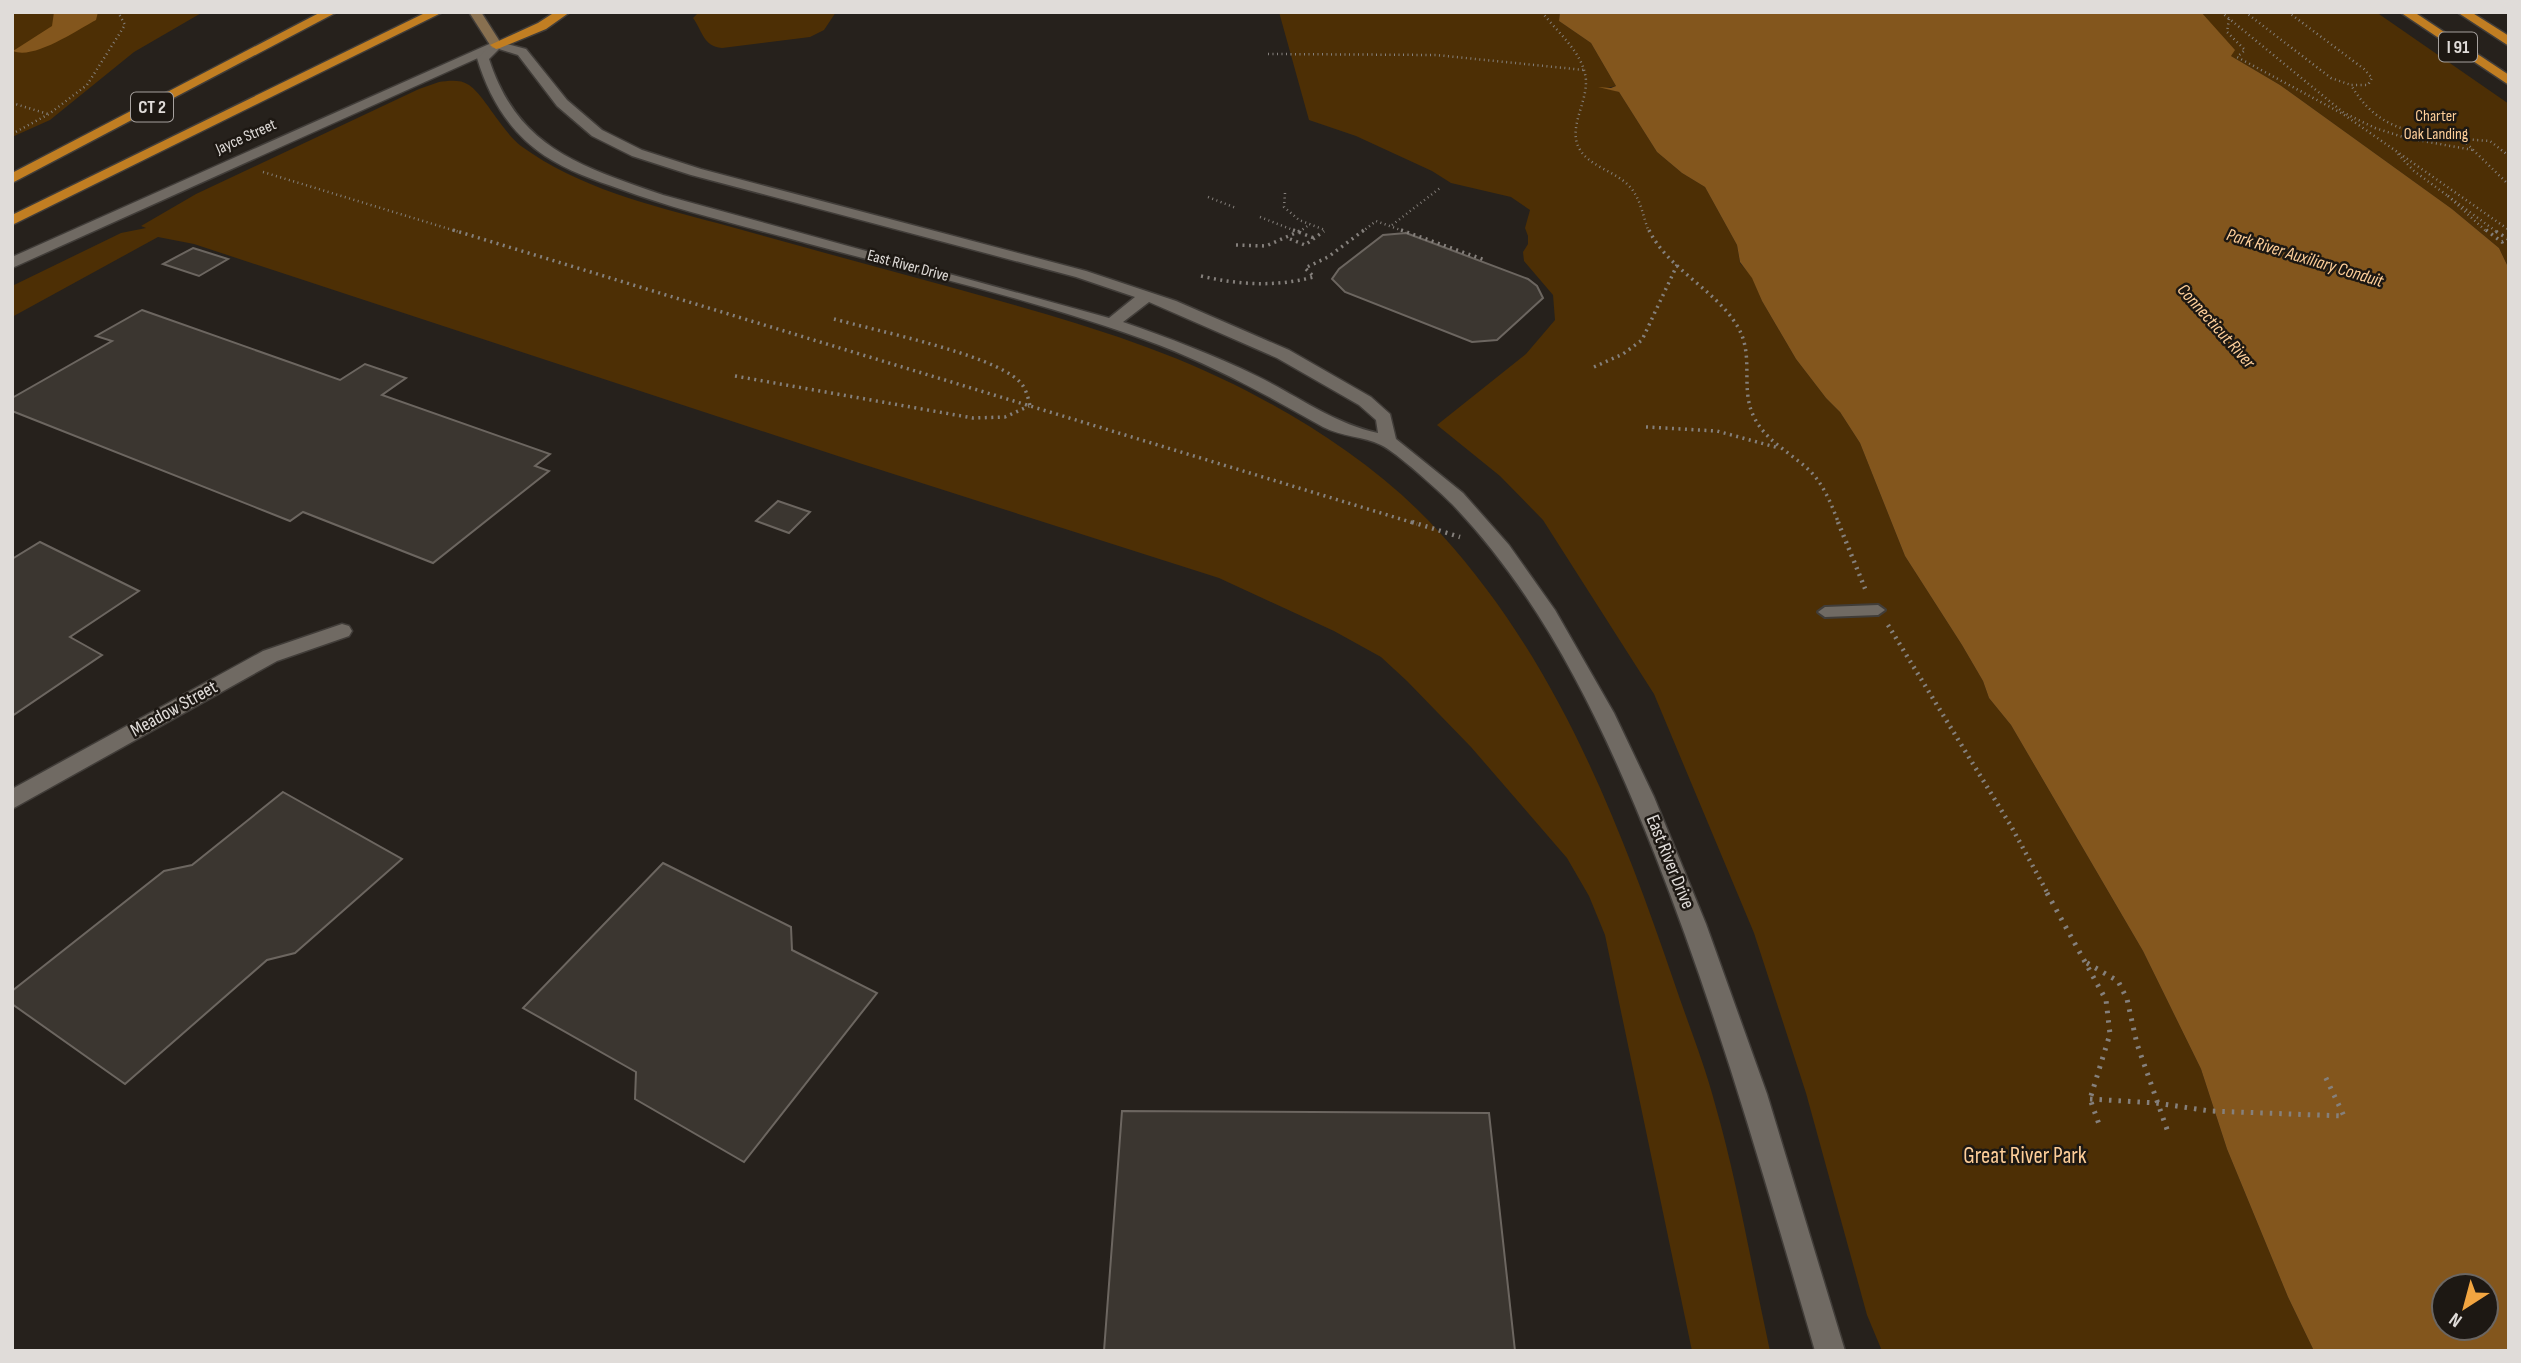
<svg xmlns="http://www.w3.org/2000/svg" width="2521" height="1363" font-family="'Sofia Sans Condensed',sans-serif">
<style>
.green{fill:#4d2f05}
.water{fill:#83561d;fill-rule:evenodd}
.building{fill:#3b3630;stroke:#6c6660;stroke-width:2}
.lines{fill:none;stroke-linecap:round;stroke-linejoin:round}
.service-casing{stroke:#413d39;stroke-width:4}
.minor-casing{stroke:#413d39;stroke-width:3}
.tertiary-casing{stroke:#413d39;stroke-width:3}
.secondary-casing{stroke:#413d39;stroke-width:3}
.motorway-casing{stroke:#413d39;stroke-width:3}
.path-far3{stroke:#85807c;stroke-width:2.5;stroke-dasharray:1 3.5;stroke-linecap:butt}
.path-far2{stroke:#85807c;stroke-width:3.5;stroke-dasharray:2 4.5;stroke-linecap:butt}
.path-far1{stroke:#85807c;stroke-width:4.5;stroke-dasharray:2 5;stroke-linecap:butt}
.path{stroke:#85807c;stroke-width:5;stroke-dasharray:2.5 7;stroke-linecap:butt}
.service{fill:#706a63;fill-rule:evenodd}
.minor{fill:#706a63;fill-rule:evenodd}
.tertiary{fill:#706a63;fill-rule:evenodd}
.secondary{fill:#887050;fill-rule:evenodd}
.motorway{fill:#c17e22;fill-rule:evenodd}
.labels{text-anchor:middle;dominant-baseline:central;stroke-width:5;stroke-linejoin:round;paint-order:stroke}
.far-park-label{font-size:16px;fill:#fece99;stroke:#1d1813}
.far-street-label{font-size:16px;fill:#e0dcd9;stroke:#1d1813}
.shield{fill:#1d1813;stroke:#a6a19e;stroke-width:2}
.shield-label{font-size:18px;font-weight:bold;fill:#e0dcd9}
.far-water-label{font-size:18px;font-style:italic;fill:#fecf9a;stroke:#1d1813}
.street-label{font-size:19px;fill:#e0dcd9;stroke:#1d1813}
.near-park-label{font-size:23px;fill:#fece99;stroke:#1d1813}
</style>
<rect width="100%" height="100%" fill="#26211c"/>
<g class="green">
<polygon points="12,12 203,12 134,52 50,120 12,137"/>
<path d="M 699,12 L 836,12 L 824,30 L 810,37 L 722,48 C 703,46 703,32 693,18 Z"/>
<polygon points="1279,12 1560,12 1559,21 1591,43 1616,86 1606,88 1619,92 1657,152 1682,173 1705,187 1737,245 1740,263 1752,277 1762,301 1796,359 1826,398 1840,412 1860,443 1905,556 1962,645 1983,681 1989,698 2011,725 2143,951 2201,1069 2227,1149 2288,1297 2314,1351 1882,1351 1867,1315 1806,1093 1754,933 1654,694 1543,520 1500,476 1437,425 1526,354 1555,320 1553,295 1524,261 1523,252 1528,244 1528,236 1525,228 1530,210 1511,197 1451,183 1432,171 1356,136 1309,120"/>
<polygon points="2201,12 2376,12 2509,104 2509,269 2499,248 2452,209 2280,85 2231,56"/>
<path d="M 439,82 C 448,81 460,79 469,85 C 484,95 501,130 521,146 C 579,188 649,205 717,223 C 799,246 880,268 961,290 C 1058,317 1157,344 1247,391 C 1318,428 1387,474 1441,534 C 1556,660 1619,821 1673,979 C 1687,1021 1704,1062 1715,1104 C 1738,1184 1752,1269 1770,1351 L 1692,1351 L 1605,935 L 1589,896 L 1567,858 L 1471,747 L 1407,681 L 1381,657 L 1334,631 L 1219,578 L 859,463 L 194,244 L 158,237 L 12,317 L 12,286 L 121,233 L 146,228 L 141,226 L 196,194 L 419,89 Z"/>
</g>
<g class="water">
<path d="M 54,12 L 98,12 L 96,20 C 77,30 34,60 13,51 L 52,26 Z"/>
<path d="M 1560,12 L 2201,12 L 2235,50 L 2231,56 L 2280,85 L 2452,209 L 2499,248 L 2509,269 L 2509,1351 L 2314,1351 L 2288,1297 L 2227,1149 L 2201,1069 L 2143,951 L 2011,725 L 1989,698 L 1983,681 L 1962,645 L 1905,556 L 1860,443 L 1840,412 L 1826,398 L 1796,359 L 1762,301 L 1752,278 L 1740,262 L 1737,245 L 1705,187 L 1682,173 L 1657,152 L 1619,92 L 1598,87 L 1611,88 L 1616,86 L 1591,43 L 1559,21 ZM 2444,1286 L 2486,1286 L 2486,1328 L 2444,1328 Z"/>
</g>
<g class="building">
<polygon points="1406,233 1528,279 1537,286 1543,298 1497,340 1472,342 1345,292 1332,279 1339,269 1383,235"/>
<polygon points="193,248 228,259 199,276 163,264"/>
<polygon points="142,310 340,380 365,364 406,378 382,395 550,454 535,466 549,471 433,563 303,512 290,521 12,411 12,398 112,341 96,336"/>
<polygon points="778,501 810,512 789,533 756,521"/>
<polygon points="40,542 139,591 70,637 102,655 12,716 12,559"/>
<polygon points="283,792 402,859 295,953 267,960 125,1084 12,1004 12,991 164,871 192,865"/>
<polygon points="663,863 791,927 792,950 877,993 744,1162 635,1099 636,1072 523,1008"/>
<polygon points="1122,1111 1489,1113 1515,1351 1104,1351"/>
</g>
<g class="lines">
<defs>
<polygon id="service" points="1878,605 1885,610 1878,615 1825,617 1818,612 1825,607"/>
<g id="minor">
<polygon points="496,41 502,45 500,48 12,268 12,257"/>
<polygon points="342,624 349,626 352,631 349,636 277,661 12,809 12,789 263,651"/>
</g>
<path id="tertiary" d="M 496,41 L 526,49 L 567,100 L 602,130 L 642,150 L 701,169 L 1086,271 L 1176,301 L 1289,350 L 1371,397 L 1390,414 L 1396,439 L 1463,493 L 1509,545 L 1555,610 L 1614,713 L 1654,797 L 1706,924 L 1767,1094 L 1845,1351 L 1815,1351 C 1766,1183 1719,1018 1655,855 C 1606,731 1546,602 1452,504 C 1440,492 1395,451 1381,445 C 1363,436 1342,437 1323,427 C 1270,397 1216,367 1159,345 C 1045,302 924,275 806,243 C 744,226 680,211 620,189 C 594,180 568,171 545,156 C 510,133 489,98 477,58 ZM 499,49 L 518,55 L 557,106 L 592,136 L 632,156 L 691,175 L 1076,277 L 1135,297 L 1109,318 L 663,195 C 581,166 518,149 489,59 ZM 1149,302 L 1277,358 L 1359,405 L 1376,420 L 1378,433 C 1333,423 1298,396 1257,376 C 1214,355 1169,338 1123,322 Z"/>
<polygon id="secondary" points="469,12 481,12 502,45 500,48 492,48"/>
<g id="motorway">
<polygon points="321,12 337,12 12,183 12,173"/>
<polygon points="427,12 443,12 12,225 12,215"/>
<polygon points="555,12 570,12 546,29 500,48 496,49 490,45 538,23"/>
<polygon points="2400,12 2414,12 2509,75 2509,85"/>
<polygon points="2457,12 2471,12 2509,36 2509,46"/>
</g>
</defs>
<use href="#service" class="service-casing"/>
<use href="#minor" class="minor-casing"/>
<use href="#tertiary" class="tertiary-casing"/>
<use href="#secondary" class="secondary-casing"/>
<use href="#motorway" class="motorway-casing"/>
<g class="path-far3">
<path d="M 1542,12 C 1556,31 1580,50 1585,74 C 1591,98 1567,126 1579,148 C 1589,167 1616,171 1630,187 C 1641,199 1643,217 1649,232"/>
<polyline points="2221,12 2344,113 2375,128 2406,138 2473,150"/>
<polyline points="2245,12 2331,78 2351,85"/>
<path d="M 2288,12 L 2364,69 L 2372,78 L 2368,85 L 2351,85 C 2378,131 2413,133 2462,139"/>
<polyline points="2229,19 2227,32 2245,50 2237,57 2343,114 2509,230"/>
<polyline points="1268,54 1436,55 1584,70"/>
<polyline points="12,103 48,114"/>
<polyline points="12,134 49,114 87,85 125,25 118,12"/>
<polyline points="2398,154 2414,171 2448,196"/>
<polyline points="2509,156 2490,141 2462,139 2509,185"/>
<polyline points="263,172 459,232"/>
<polyline points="1285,193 1284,207 1299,220 1325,230"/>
<polyline points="2448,196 2497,232"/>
<polyline points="2448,196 2487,232"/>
<polyline points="1208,197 1236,208"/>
<polyline points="1260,217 1298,232"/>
<polyline points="1392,225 1440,188"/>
<polyline points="1299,232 1309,225"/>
<polyline points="1362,232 1376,221 1406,232"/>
</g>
<g class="path-far2">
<polyline points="453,230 1417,524"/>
<polyline points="1293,230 1317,239"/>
<polyline points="1401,230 1485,260"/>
<path d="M 1649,230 C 1667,268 1713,288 1736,324 C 1756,354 1739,387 1754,417 C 1766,442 1792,453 1811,472 C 1825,487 1832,506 1839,524"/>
<polyline points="2486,230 2502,242 2508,239 2494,230"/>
<polyline points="1290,239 1305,245 1324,231"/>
<polyline points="1236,245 1266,246 1302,230"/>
<path d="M 1201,276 C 1240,285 1275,287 1314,277 L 1305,268 L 1328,257 L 1364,230"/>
<path d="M 834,319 C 877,331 991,354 1019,381 C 1026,388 1028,397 1030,406"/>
<polyline points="1594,367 1623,354 1642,340 1678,263"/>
<polyline points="735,376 973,418 1005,417 1029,406"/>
<polyline points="1646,427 1717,431 1779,448"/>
</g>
<g class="path-far1">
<polyline points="1412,522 1460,537"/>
<polyline points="1838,522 1866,591"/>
<polyline points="1888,625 2011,826 2048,894"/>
</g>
<g class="path">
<polyline points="2047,893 2106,1000 2110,1034 2090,1099 2100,1127"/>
<polyline points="2087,963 2118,981 2127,999 2137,1044 2169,1135"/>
<polyline points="2090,1099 2156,1103 2210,1111 2344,1116 2324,1074"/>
</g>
<use href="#service" class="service"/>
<use href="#minor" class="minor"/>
<use href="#tertiary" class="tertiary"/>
<use href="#secondary" class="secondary"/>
<use href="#motorway" class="motorway"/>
</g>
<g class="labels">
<g class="far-park-label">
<text x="2436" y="116">Charter<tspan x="2436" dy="18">Oak Landing</tspan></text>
</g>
<g class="far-street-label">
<text transform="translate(246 137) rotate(-24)">Jayce Street</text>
<text transform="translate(908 266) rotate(15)">East River Drive</text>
</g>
<g class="shield">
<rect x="2439" y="32.5" width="38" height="29" rx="5"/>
<rect x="131" y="92.5" width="42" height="29" rx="5"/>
</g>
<g class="shield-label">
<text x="2458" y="47">I 91</text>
<text x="152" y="107">CT 2</text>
</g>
<g class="far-water-label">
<text transform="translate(2305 258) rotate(17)">Park River Auxiliary Conduit</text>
<text transform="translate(2216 326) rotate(48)">Connecticut River</text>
</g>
<g class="street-label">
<text transform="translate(174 709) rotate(-29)">Meadow Street</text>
<text transform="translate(1670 862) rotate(68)">East River Drive</text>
</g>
<g class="near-park-label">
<text x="2025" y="1156">Great River Park</text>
</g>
</g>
<rect width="2521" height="1363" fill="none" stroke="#e0dcd9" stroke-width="28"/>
<g transform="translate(2465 1307) rotate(216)"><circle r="33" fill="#1d1813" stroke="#6b6662" stroke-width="2"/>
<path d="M0-5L12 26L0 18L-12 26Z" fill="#f2a541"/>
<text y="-10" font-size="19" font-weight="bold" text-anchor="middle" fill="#e0dcd9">N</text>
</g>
</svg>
